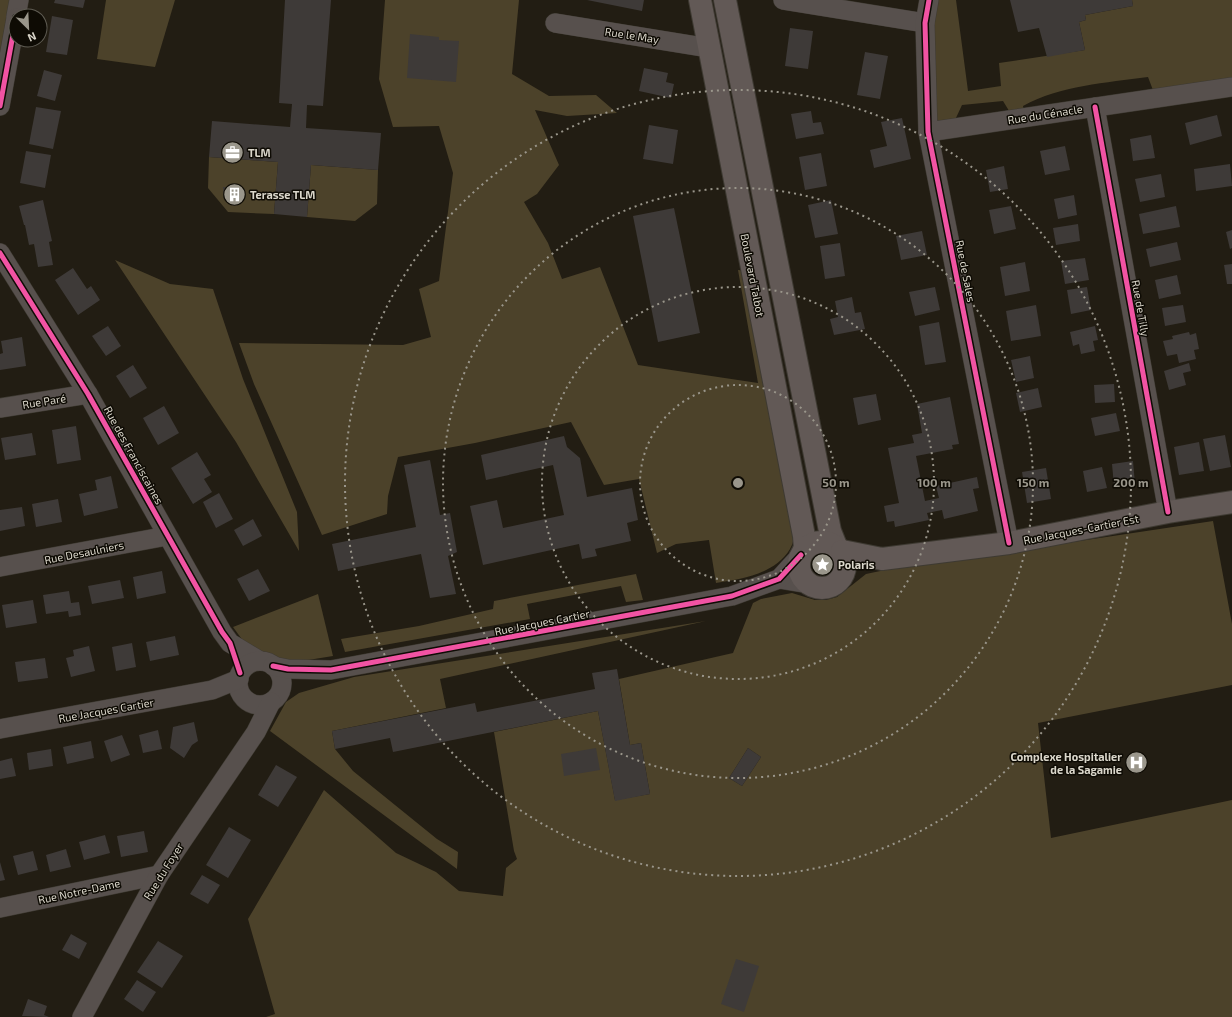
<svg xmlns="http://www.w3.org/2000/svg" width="1232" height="1017" font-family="'Exo 2',sans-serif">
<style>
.green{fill:#4c422a;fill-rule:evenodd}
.building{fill:#3e3a38}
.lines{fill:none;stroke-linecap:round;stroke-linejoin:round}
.minor-casing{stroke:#3e3a32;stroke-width:20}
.major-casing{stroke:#3e3a32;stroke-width:24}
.minor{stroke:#57504d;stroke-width:19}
.major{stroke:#625956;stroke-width:22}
.cycleway-casing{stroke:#0e0b04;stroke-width:8}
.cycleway{stroke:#f153a3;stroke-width:5}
.ring{fill:none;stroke:#9a968b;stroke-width:2;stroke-dasharray:2 4}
.labels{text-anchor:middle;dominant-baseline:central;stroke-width:3;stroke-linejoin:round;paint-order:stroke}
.street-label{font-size:11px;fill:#dbd7cb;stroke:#0e0b04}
.poi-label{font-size:11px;font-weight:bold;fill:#dbd7cb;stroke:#0e0b04;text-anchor:start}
.centre{fill:#9a968b;stroke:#0e0b04;stroke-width:2}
.ring-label{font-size:12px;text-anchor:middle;font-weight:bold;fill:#9a968b;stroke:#0e0b04;stroke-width:3;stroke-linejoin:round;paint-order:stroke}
</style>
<rect width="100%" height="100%" fill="#221d13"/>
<g class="green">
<polygon points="0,0 19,0 0,103"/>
<polygon points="106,0 175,0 155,67 97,59"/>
<path d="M 385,0 L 519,0 L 512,74 L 549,96 L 596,95 L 617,113 L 567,116 L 535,110 L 559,165 L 537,194 L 524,202 L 548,243 L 562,279 L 600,267 L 638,365 L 758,383 L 738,270 L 748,271 L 796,531 C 794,537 793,544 790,549 C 775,574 742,579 716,583 L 709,540 L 676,544 L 657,553 L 639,479 L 604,485 L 571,422 L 475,443 L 398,457 L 388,496 L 387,514 L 322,535 L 254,384 L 239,343 L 403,345 L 431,337 L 419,289 L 439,281 L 453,173 L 439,126 L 393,127 L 379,79 Z"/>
<path d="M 929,0 L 956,0 L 968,91 L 1001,86 L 999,63 L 1085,50 L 1079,22 L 1086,20 L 1085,15 L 1133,6 L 1132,0 L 1232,0 L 1232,87 L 1156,98 L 1148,77 C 1106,83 1061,85 1023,106 L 1025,117 L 1014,119 L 1003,101 L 962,105 L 955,120 L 928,132 Z"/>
<polygon points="209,157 278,162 274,214 228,212 208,188"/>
<polygon points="311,165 378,170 377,204 355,221 307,217"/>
<polygon points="115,260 170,284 213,289 243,379 297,512 299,551 236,442"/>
<path d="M 1213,521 L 1232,624 L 1232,685 L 1038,723 L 1051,838 L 1232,800 L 1232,1017 L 266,1017 L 275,1014 L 248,919 L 324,790 L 396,853 L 436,872 L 459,891 L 503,896 L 506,868 L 517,859 L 514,851 L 494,732 L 598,711 L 615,800 L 650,794 L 641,743 L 630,745 L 619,679 L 733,653 L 753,603 L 761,599 L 792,593 L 815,600 L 826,600 L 837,597 L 866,574 L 885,570 ZM 748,748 L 761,757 L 742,786 L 729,778 Z"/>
<polygon points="636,574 643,600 626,602 621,586 527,604 530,619 345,652 341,639 419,626 493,609 494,601"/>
<polygon points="318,594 333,656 302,661 285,660 258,652 246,645 233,627"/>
<polygon points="706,621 440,679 446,708 332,731 335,749 353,771 437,839 458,852 457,869 270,731 286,702 299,693 354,677"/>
</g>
<g class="building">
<polygon points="55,0 85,0 83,8 54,3"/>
<polygon points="285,0 331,0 323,106 307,105 306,128 381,133 378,170 311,165 307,217 274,214 278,162 209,157 212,121 290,127 292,104 279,103"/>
<polygon points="587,0 644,0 642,11"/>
<polygon points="1010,0 1132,0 1133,6 1085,15 1086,20 1079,22 1085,50 1047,57 1039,28 1018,32"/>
<polygon points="52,16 73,20 67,55 46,52"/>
<polygon points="790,28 813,31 808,69 785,66"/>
<polygon points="410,34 439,37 439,40 459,41 456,82 407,78"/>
<polygon points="865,52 888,56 880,99 857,95"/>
<polygon points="644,68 668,73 666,82 674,84 671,98 639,91"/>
<polygon points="44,70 62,75 55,101 37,96"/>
<polygon points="36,107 61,111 53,149 29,144"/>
<polygon points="811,111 813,123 821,122 824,134 796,139 791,114"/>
<polygon points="1217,115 1222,136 1190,145 1185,123"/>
<polygon points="902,118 911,159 874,168 870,150 887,146 881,122"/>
<polygon points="649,125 678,130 673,164 643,159"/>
<polygon points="1151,135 1155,158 1133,161 1130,139"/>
<polygon points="1065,146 1070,170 1045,175 1040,151"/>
<polygon points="26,151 51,155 45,188 20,183"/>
<polygon points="821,153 827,186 805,190 799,157"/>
<polygon points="1230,164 1232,186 1196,191 1194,169"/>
<polygon points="1004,166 1008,189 990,192 986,170"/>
<polygon points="1161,174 1165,197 1140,202 1135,179"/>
<polygon points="223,187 245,189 243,201 224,200"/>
<polygon points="1074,195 1077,215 1058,219 1054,199"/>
<polygon points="43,200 52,241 49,242 53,265 38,267 34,244 29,245 25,225 24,225 19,206"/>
<polygon points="831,200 838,234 815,238 808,205"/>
<polygon points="1011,206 1016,229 994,234 989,210"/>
<polygon points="1176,206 1180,227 1143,234 1139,214"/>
<polygon points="674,208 700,333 658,342 633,216"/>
<polygon points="1078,224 1080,241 1056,245 1053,228"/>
<polygon points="1232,230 1232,248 1230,249 1226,232"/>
<polygon points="922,231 927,255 901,260 896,236"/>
<polygon points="1177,242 1181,260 1150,267 1146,249"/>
<polygon points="840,243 845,276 825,279 820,246"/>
<polygon points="1085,258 1089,280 1065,284 1061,261"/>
<polygon points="1025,262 1030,291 1005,296 1000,267"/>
<polygon points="1232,264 1232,284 1227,284 1224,265"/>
<polygon points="73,268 87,289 91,286 100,300 78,315 55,280"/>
<polygon points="1177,275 1181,294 1159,299 1155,280"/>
<polygon points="935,287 940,310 915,316 909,292"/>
<polygon points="1087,287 1091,310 1071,314 1067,290"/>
<polygon points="852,297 855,313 861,312 865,329 834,335 830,319 838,317 835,301"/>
<polygon points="1036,305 1041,336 1011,341 1006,311"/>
<polygon points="1183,305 1186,322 1165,326 1162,308"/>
<polygon points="939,322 946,362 925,365 919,326"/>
<polygon points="108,326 121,346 106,356 92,336"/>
<polygon points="1095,326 1098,340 1093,341 1095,351 1081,354 1079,344 1073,346 1070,332"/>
<polygon points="1189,332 1190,335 1196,333 1199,349 1194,350 1196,359 1179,363 1177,354 1167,356 1163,341 1173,339 1172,336"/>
<polygon points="22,337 26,366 0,370 0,354 3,353 1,341"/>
<polygon points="1030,356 1034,378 1016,382 1011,360"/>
<polygon points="1189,363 1191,371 1183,373 1186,385 1169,390 1164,371"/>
<polygon points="133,365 147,388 130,398 116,376"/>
<polygon points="1114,384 1115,402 1095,403 1094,385"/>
<polygon points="1038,388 1042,407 1020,412 1016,393"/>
<polygon points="876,394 881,420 858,425 853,398"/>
<polygon points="950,397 959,444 952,445 953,449 916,456 925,501 939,498 936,486 977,477 979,488 973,489 978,511 944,519 942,510 927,513 929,520 895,527 894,521 887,522 884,506 899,503 888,448 914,443 912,435 922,433 917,404"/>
<polygon points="164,406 179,433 158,445 143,418"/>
<polygon points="1116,413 1120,431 1095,436 1091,418"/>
<polygon points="76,426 81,460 57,464 52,430"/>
<polygon points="32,433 36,455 5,460 1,438"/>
<polygon points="1225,435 1231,467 1210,471 1203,439"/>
<polygon points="564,436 567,447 580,458 587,497 632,488 638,520 627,523 631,541 595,549 597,556 582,559 579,544 483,565 470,506 497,500 503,528 564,515 553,465 486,480 481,455"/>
<polygon points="1199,442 1204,471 1179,475 1174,447"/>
<polygon points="197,452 211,475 204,479 212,492 193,504 171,468"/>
<polygon points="430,460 440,515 450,513 457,552 448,556 456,594 430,598 421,554 338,571 332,544 416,527 404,465"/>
<polygon points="1133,461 1135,484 1114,486 1112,464"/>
<polygon points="1102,467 1107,488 1087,492 1083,471"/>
<polygon points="1046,468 1051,499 1027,503 1022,472"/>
<polygon points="111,476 118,508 84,516 79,494 97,490 95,480"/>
<polygon points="219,493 233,519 216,528 203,502"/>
<polygon points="58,499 62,522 36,527 32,504"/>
<polygon points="22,507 25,526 0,531 0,510"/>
<polygon points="253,519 262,536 243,546 234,530"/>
<polygon points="258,569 270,591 249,601 237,579"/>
<polygon points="162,571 166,593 137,599 133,577"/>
<polygon points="120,580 124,598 92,604 88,586"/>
<polygon points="69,591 71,603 79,602 81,615 69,617 68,611 46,614 43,595"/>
<polygon points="33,600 37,623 6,628 2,605"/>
<polygon points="175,636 179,655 150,661 146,642"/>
<polygon points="132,643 136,667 116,671 112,647"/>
<polygon points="89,646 95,671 71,677 66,658 74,656 73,650"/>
<polygon points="45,658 48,678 18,682 15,662"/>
<polygon points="617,669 630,745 641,743 650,794 615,801 598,711 393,752 390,738 335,749 332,731 475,703 477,712 595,689 592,673"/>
<polygon points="194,722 198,741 192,745 184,758 170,748 173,727"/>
<polygon points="158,730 162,749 143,753 139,735"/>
<polygon points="122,735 130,755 111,762 104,741"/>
<polygon points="91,741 94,758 67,764 63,747"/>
<polygon points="596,748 600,770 564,776 561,754"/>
<polygon points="748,748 761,757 742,786 729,778"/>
<polygon points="51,749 53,766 29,770 27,753"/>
<polygon points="12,758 16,776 0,779 0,761"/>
<polygon points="276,765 297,777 278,807 258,795"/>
<polygon points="229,827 251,840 228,878 206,865"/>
<polygon points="144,831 148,852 121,857 117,836"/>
<polygon points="105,835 110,853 84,860 79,842"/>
<polygon points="66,849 71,867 50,872 46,855"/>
<polygon points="33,851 38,870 18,875 13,856"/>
<polygon points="0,862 5,880 0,881"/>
<polygon points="202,875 220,885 208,904 190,894"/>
<polygon points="71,934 87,943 79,959 62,950"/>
<polygon points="158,941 183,956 162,988 137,972"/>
<polygon points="736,959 759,966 744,1012 721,1004"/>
<polygon points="137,980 156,992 143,1012 124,999"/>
<polygon points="28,999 47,1006 44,1015 49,1017 22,1016"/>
</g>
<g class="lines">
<defs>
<g id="minor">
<polyline points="783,0 925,23"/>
<polyline points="929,0 925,23 928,132 1009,543"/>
<polyline points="16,16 19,0"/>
<polyline points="555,23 709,48"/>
<polyline points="0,106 16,18"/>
<polyline points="1095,107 1168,512"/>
<polyline points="928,132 1232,87"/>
<polyline points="0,253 88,394 222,632 230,643 260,661"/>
<polyline points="0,408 88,394"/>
<polyline points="0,567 167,536"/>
<polyline points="779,579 809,584"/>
<circle cx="260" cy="683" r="22"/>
<polyline points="273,666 288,669 331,670 732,596 779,579 801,555"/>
<polyline points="0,729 212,690 239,679"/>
<polyline points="0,908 159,875"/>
<polyline points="82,1017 159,875 256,732 271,702"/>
</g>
<g id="major">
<polyline points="700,0 804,536 805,549"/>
<polyline points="725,0 830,531 836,546"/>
<circle cx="822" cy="565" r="23"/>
<polyline points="842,551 882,559 1009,543 1168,512 1232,502"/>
</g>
</defs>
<use href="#minor" class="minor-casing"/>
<use href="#major" class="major-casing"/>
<use href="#minor" class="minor"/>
<use href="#major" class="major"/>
<defs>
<g id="cycleway">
<polyline points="929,0 925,23 928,132 1009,543"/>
<polyline points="0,106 16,18"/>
<polyline points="1095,107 1168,512"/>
<polyline points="0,253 88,394 222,632 230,643 240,673"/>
<polyline points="273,666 288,669 331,670 732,596 779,579 801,555"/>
</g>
</defs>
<use href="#cycleway" class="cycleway-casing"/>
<use href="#cycleway" class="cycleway"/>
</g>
<g class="ring">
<circle cx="738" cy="483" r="98"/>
<circle cx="738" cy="483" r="196"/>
<circle cx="738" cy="483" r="295"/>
<circle cx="738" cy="483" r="393"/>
</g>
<defs>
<symbol id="office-disc" viewBox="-11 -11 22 22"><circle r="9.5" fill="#9a968b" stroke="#0e0b04"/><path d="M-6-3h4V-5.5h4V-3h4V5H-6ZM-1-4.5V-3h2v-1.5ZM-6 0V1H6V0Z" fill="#fff"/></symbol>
<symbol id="building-disc" viewBox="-11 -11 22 22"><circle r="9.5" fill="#9a968b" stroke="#0e0b04"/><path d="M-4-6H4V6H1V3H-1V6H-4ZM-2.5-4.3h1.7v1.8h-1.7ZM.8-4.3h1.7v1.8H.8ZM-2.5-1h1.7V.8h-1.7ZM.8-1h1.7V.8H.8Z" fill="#fff"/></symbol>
<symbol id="sight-disc" viewBox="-11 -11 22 22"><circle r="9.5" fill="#9a968b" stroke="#0e0b04"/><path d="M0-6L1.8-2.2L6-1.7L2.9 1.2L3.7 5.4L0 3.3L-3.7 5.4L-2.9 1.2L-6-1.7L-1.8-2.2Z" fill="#fff"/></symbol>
<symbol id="hospital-disc" viewBox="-11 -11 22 22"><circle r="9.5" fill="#9a968b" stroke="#0e0b04"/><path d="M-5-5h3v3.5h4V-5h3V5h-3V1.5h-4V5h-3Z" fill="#fff"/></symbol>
</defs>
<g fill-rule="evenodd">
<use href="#office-disc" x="220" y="140" width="25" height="25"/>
<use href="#building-disc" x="222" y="182" width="25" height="25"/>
<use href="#sight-disc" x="810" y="552" width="25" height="25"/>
<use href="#hospital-disc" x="1124" y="750" width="25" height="25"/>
</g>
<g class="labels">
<g class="street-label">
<text transform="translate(632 35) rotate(9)">Rue le May</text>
<text transform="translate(1045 114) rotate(-9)">Rue du Cénacle</text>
<text transform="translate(966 271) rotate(79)">Rue de Sales</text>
<text transform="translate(753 275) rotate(79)">Boulevard Talbot</text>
<text transform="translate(1141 308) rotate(80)">Rue de Tilly</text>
<text transform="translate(44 401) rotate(-9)">Rue Paré</text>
<text transform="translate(134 455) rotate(61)">Rue des Franciscaines</text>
<text transform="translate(1081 529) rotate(-11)">Rue Jacques-Cartier Est</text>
<text transform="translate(84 552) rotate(-11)">Rue Desaulniers</text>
<text transform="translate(542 622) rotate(-11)">Rue Jacques Cartier</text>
<text transform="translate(106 710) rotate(-10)">Rue Jacques Cartier</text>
<text transform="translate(163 871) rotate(-58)">Rue du Foyer</text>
<text transform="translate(79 891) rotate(-12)">Rue Notre-Dame</text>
</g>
<g class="poi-label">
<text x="248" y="152">TLM</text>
<text x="250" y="194">Terasse TLM</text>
<text x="838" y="564">Polaris</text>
<text x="1122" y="756" text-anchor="end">Complexe Hospitalier<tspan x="1122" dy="13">de la Sagamie</tspan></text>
</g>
</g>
<circle cx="738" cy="483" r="6" class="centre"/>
<g class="ring-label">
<text x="836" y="487">50 m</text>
<text x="934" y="487">100 m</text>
<text x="1033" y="487">150 m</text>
<text x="1131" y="487">200 m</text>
</g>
<g transform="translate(28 28) rotate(156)"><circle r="19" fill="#0e0b04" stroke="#605d54"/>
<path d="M0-3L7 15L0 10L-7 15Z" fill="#9a968b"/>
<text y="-6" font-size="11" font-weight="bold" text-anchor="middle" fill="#dbd7cb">N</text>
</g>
</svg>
